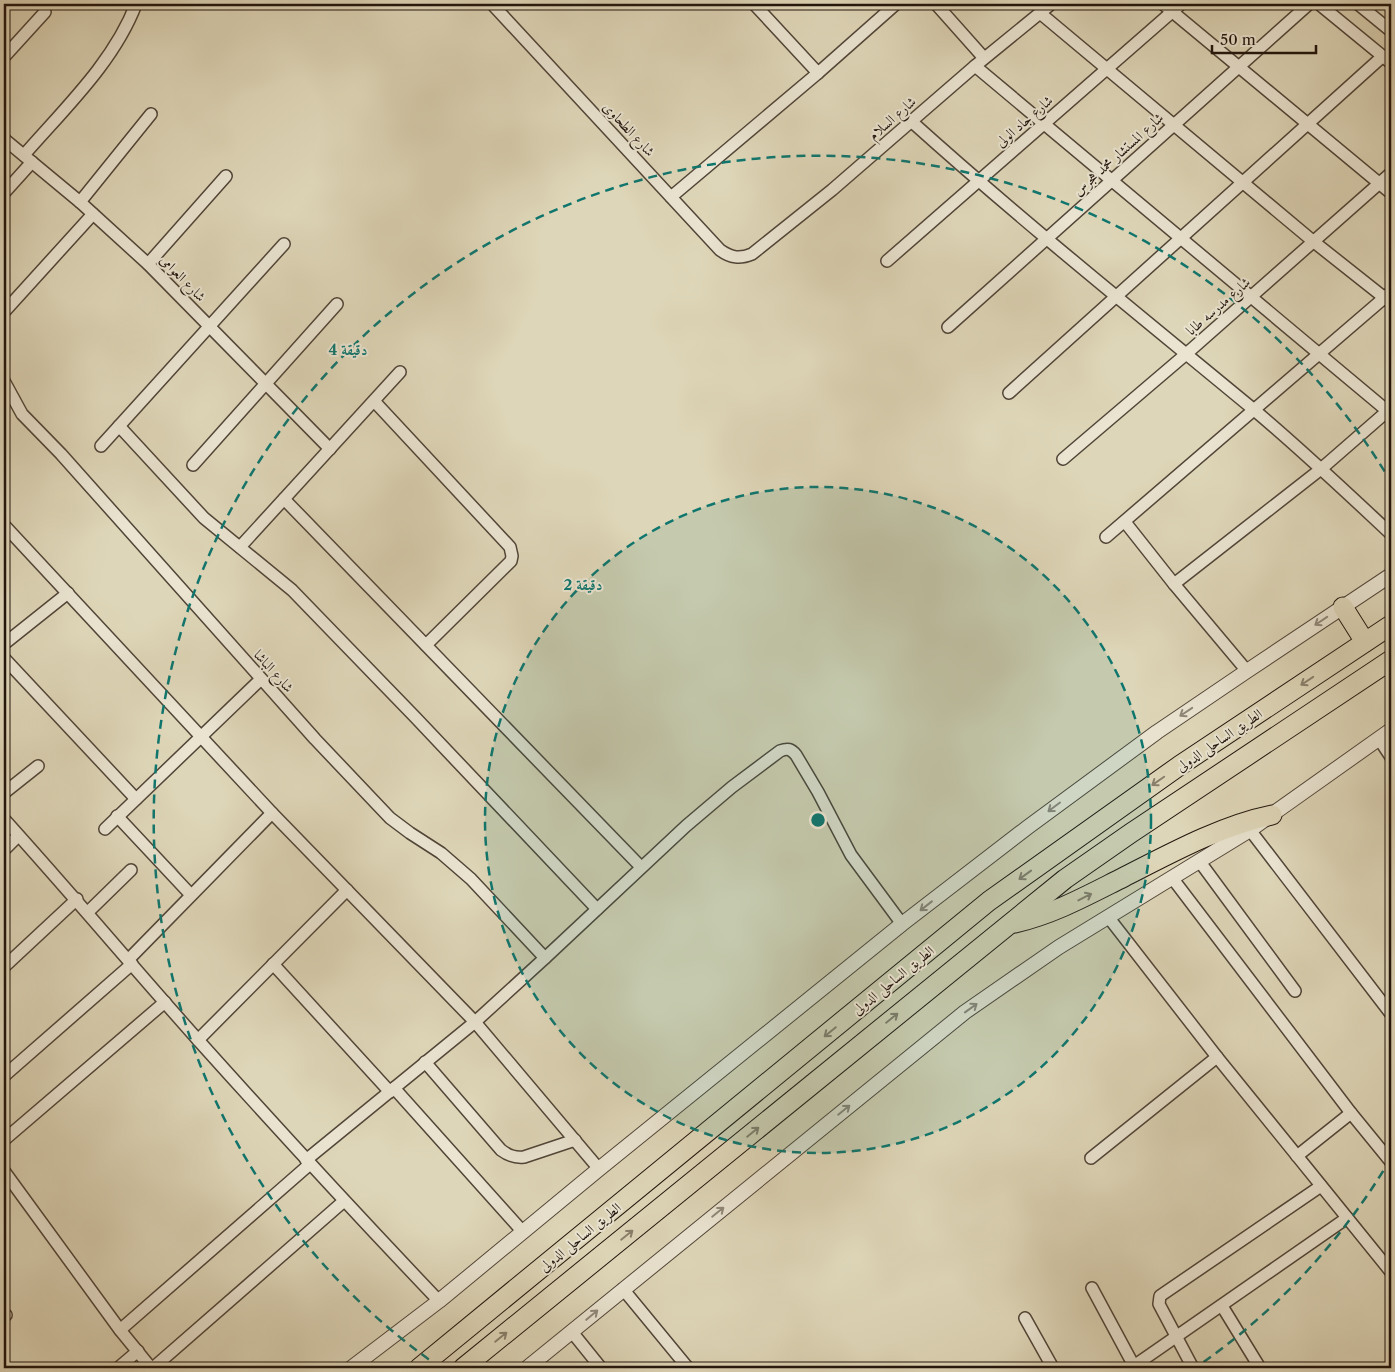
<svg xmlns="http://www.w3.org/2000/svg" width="1395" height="1372" font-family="'Libre Caslon Text',Amiri,serif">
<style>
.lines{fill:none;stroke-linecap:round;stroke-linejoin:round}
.minor-casing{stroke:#514538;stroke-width:14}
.tertiary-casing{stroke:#514538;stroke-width:16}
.trunk-casing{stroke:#22150d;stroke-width:21}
.minor{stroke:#eae4d1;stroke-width:11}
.tertiary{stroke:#eae4d1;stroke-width:14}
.trunk{stroke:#ded6b8;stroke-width:19}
.oneway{stroke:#908779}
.oneway2{stroke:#897f6b}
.ring{fill:none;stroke:#0f766e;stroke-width:2.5;stroke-dasharray:9 6}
.labels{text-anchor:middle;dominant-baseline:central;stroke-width:4;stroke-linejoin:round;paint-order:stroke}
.street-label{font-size:14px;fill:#22150d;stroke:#eae4d1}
.centre{fill:#0f766e;stroke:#eae4d1;stroke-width:2.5}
.ring-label{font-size:15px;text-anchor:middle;font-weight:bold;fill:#0f766e;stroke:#eae4d1;stroke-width:4;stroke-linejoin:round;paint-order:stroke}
</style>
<rect width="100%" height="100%" fill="#ded6b8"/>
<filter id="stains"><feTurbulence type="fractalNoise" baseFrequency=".004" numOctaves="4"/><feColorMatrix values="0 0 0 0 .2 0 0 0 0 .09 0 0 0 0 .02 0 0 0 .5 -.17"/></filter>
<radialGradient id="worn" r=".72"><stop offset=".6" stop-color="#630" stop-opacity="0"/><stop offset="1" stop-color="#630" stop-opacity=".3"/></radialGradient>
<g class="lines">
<defs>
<g id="minor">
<path d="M 492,4 L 720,250 C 731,258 740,259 752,254 L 832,190 L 975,66 L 1051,4"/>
<polyline points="754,4 818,73"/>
<polyline points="936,4 984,58"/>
<polyline points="1163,4 1391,193"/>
<polyline points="1319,4 1391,63"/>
<polyline points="1358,4 1391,31"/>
<polyline points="1040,13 1314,242 1391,303"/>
<polyline points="4,57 45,12"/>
<polyline points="975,66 1391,414"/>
<path d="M 911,121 C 1022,221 1138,314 1253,409 C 1301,449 1346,492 1391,534"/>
<polyline points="4,139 80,202 148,264 330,449"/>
<path d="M 24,155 C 64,109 114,62 136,4"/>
<polyline points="4,193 32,162"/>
<polyline points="671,197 818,73 896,4"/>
<polyline points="80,202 151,114"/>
<polyline points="887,261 1181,4"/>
<polyline points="148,264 226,176"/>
<polyline points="4,312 93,214"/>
<polyline points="948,327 1309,4"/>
<polyline points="4,381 22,414 61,454 315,739 390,818 410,833 441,853 471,879 545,958"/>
<polyline points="1009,393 1383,56"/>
<polyline points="374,401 510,547 512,556 511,561 426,645"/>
<polyline points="119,426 204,518 292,590 415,717 597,909"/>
<polyline points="101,446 284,244"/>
<polyline points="1063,459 1185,355 1391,173"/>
<polyline points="193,465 337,304"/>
<polyline points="284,499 641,867"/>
<polyline points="1125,522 1174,584 1247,671"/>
<polyline points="4,525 272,813 475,1022 599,1169"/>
<polyline points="1106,537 1391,292"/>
<polyline points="240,547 400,372"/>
<polyline points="1174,584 1321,469 1391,408"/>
<polyline points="4,644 68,593"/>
<polyline points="4,658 136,799"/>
<polyline points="1379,739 1391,757"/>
<polyline points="4,793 38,766"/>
<polyline points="117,816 191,895"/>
<path d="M 4,819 C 70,892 133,967 198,1040 C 277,1128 357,1215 439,1301"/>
<polyline points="105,829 261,679"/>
<polyline points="1250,830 1391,1014"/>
<polyline points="4,850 18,836"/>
<polyline points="1200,862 1295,991"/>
<polyline points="1173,879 1351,1113 1391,1162"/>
<polyline points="88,912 131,870"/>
<polyline points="1109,918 1217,1057 1391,1272"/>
<polyline points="128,960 272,813"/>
<polyline points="273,964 390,1092"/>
<polyline points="4,967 77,899"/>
<polyline points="198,1040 347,890"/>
<path d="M 425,1062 L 501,1150 C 509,1156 515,1158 524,1157 L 575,1140"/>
<polyline points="4,1076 132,964"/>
<polyline points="394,1088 523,1232"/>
<polyline points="4,1140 165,1002"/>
<polyline points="1297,1156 1351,1113"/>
<polyline points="1091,1158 1217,1057"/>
<path d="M 306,1160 L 475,1022 L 545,958 L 686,826 L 732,787 L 780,751 C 788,748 791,749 796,755 L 818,792 L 851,855 L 902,924"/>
<polyline points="4,1171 120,1330 151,1368"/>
<polyline points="1092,1288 1134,1366"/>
<polyline points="623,1289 688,1368"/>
<polyline points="1222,1306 1260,1368"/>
<polyline points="4,1317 6,1315"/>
<polyline points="1025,1318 1053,1368"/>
<polyline points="120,1330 310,1164"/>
<polyline points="572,1332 601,1368"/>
<polyline points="118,1368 138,1351"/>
<polyline points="153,1368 344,1201"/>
<polyline points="1131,1368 1347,1218"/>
<polyline points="1193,1368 1159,1304 1160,1296 1321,1186"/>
</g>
<g id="tertiary">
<polyline points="351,1368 439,1301 599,1169 902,924 1028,827 1157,732 1247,671 1391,575"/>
<polyline points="527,1368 965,1012 1059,947 1250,830 1391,730"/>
</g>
<g id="trunk">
<polyline points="1343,607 1365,642"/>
<path d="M 1015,923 C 1054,914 1088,895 1124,877 C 1169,854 1222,825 1272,815"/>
<polyline points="419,1368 989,901 1179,766 1391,625"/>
<polyline points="463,1368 1065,879 1131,833 1391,660"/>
</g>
</defs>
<use href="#minor" class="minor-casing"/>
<use href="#tertiary" class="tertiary-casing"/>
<use href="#trunk" class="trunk-casing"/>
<use href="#minor" class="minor"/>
<use href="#tertiary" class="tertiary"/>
<use href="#trunk" class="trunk"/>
</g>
<defs><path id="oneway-shaft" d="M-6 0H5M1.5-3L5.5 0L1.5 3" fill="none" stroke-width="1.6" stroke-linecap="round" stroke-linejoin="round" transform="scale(1.25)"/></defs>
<g class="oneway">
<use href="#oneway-shaft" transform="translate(1321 621) rotate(146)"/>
<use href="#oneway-shaft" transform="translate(1186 712) rotate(146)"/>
<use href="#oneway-shaft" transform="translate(1054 807) rotate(143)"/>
<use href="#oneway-shaft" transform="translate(926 906) rotate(142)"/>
<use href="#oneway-shaft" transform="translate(971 1008) rotate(-36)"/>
<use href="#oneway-shaft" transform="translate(844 1110) rotate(-39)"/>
<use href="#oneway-shaft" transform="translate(718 1212) rotate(-39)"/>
<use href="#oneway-shaft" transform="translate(592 1315) rotate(-40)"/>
</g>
<g class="oneway2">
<use href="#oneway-shaft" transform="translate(1307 681) rotate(146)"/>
<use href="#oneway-shaft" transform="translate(1158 781) rotate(145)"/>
<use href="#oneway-shaft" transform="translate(1025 875) rotate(144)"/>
<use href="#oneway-shaft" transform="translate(1085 897) rotate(-27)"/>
<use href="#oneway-shaft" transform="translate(892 1018) rotate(-39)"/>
<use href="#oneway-shaft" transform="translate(830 1032) rotate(141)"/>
<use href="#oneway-shaft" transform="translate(753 1132) rotate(-39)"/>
<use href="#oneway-shaft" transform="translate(627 1235) rotate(-39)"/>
<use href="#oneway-shaft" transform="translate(501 1337) rotate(-39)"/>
</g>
<circle cx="818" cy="820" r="333" fill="#0f766e" fill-opacity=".12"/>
<g class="ring">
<circle cx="818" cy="820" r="333"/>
<path d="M1391 1158A665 665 0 0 1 1195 1368M441 1368A665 665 0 1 1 1391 482"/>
</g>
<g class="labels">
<g class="street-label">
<text transform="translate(892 118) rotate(-41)">شارع السلام</text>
<text transform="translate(1024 121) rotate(-41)">شارع جاد الولى</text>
<text transform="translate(629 129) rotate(47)">شارع الطحاوى</text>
<text transform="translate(1118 154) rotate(-42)">شارع المستشار محمد هجرس</text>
<text transform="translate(183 278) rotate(46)">شارع العوامى</text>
<text transform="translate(1218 306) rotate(-41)">شارع مدرسه طابا</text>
<text transform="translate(274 671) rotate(48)">شارع الباشا</text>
<text transform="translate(1219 740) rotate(-34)">الطريق الساحلى الدولى</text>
<text transform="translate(893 980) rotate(-39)">الطريق الساحلى الدولى</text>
<text transform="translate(580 1237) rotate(-39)">الطريق الساحلى الدولى</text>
</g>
</g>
<circle cx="818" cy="820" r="8" class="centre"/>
<g class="ring-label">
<text x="348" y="355">4 دقيقة</text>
<text x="583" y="590">2 دقيقة</text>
</g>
<rect width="1395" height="1372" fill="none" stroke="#ded6b8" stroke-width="20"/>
<rect x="5" y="5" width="1385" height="1362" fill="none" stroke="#22150d" stroke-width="2.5"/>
<rect x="10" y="10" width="1375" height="1352" fill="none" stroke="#22150d"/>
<path d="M1212 45v8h104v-8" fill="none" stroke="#22150d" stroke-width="2.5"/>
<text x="1220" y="45" font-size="15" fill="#22150d" stroke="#eae4d1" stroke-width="4" paint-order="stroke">50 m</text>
<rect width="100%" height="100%" filter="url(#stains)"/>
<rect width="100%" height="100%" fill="url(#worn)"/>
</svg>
